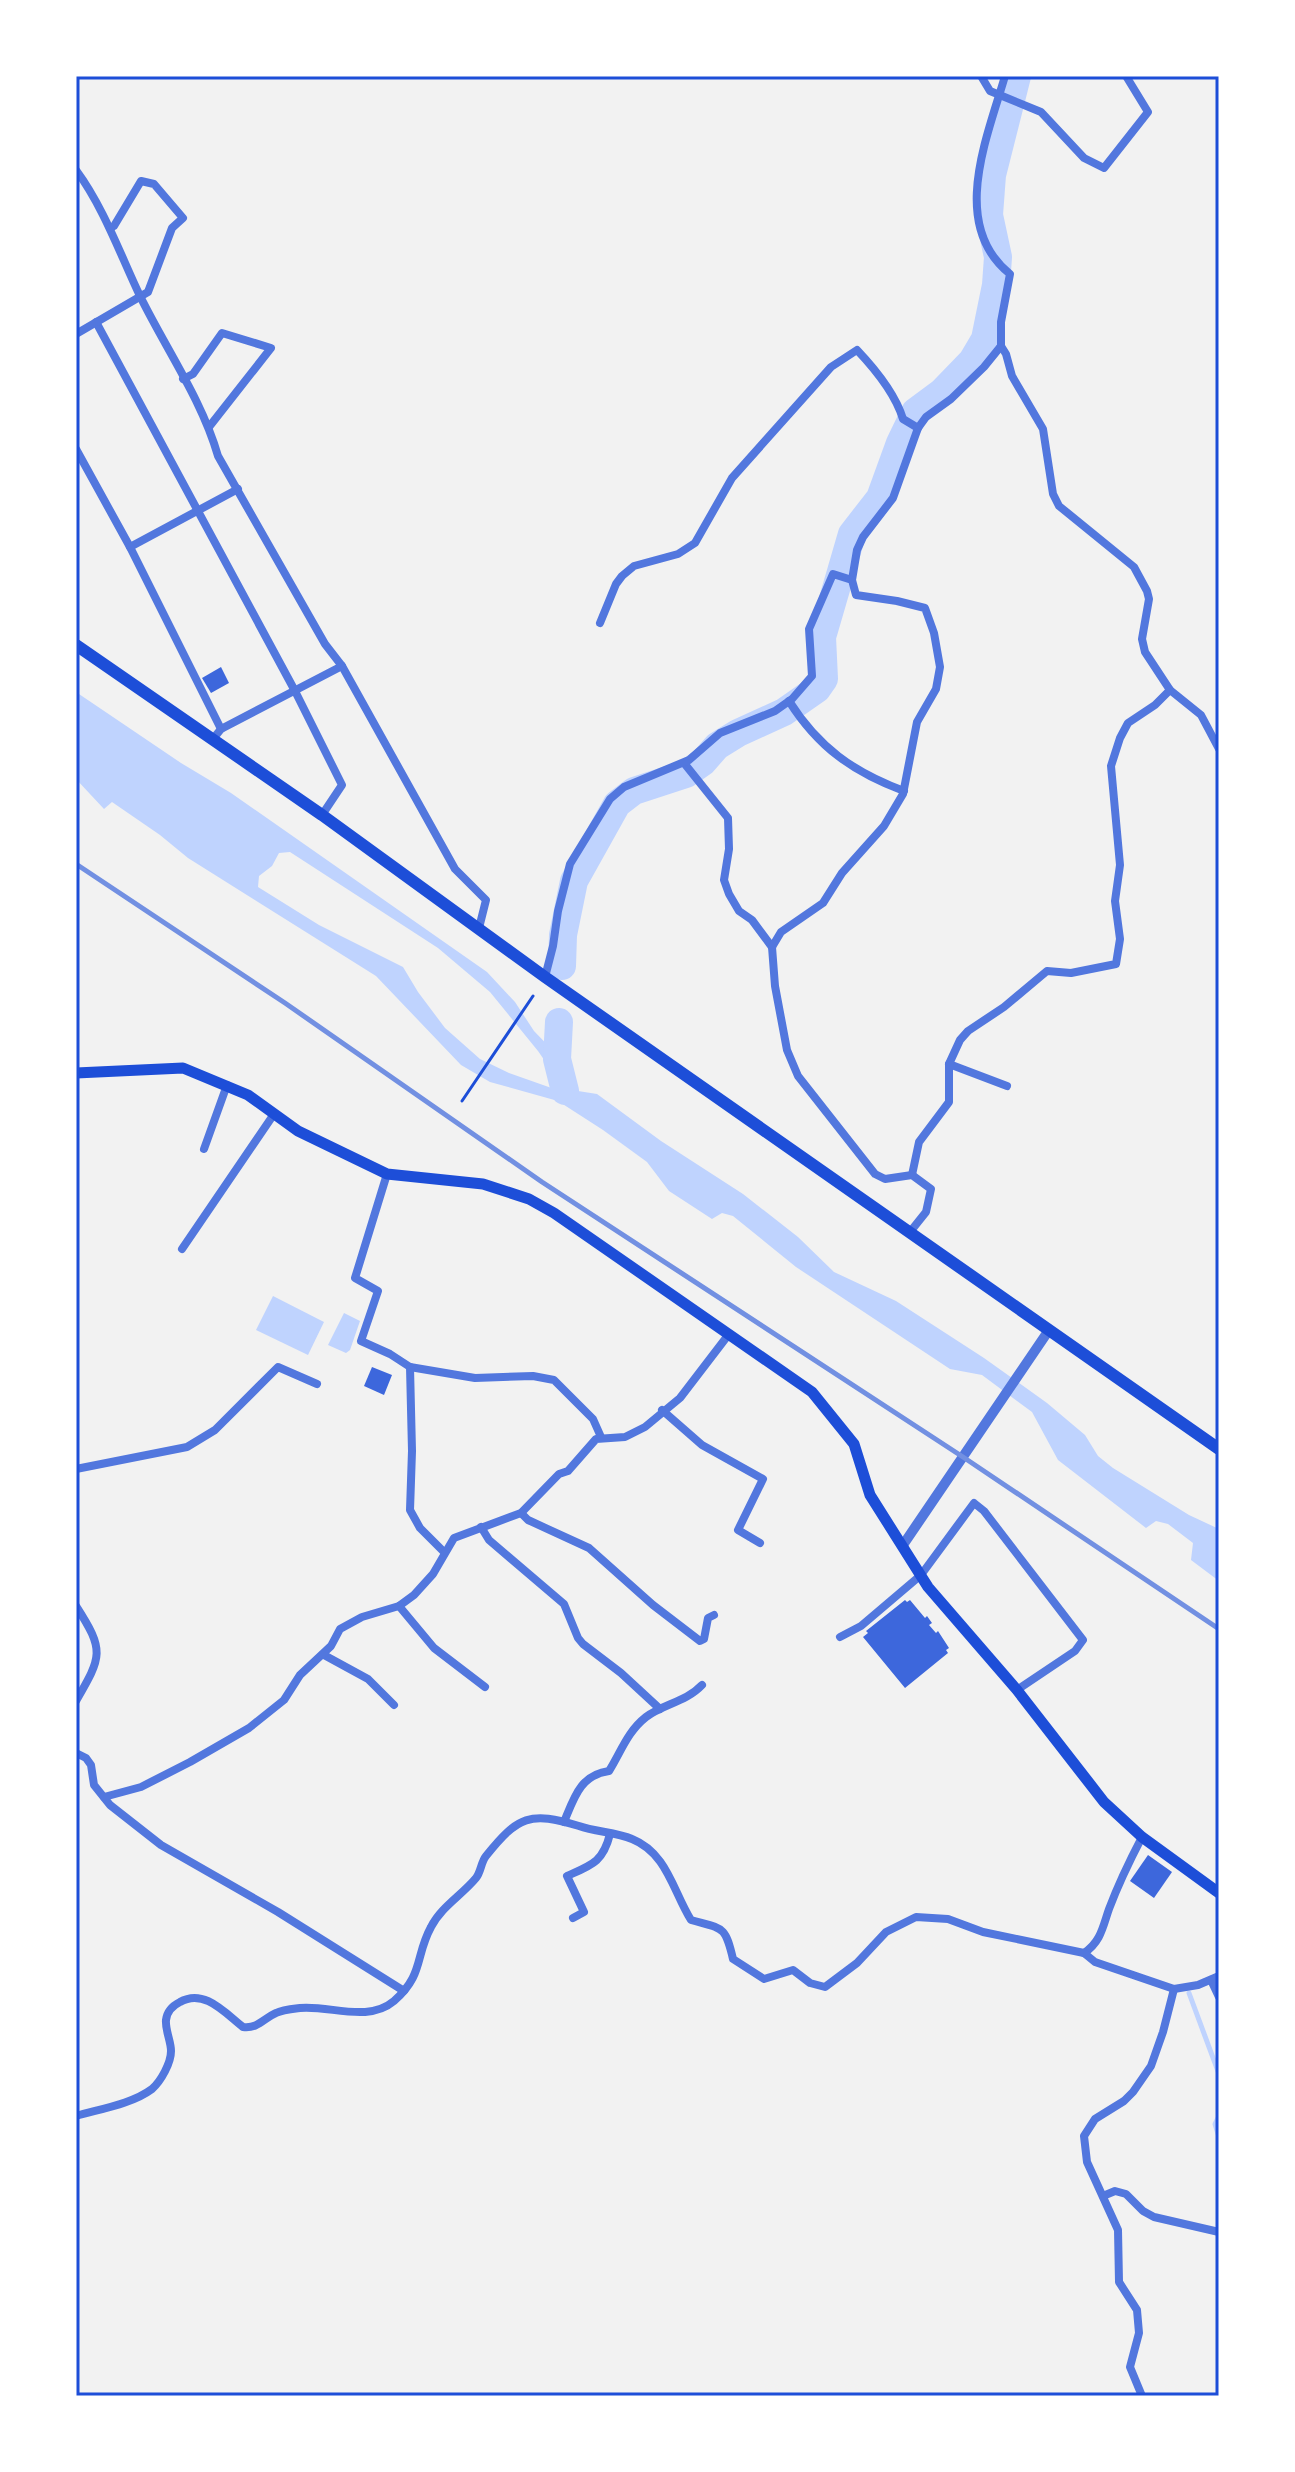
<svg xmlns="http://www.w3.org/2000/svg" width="1295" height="2472" font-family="'Titillium Web',sans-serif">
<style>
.water{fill:#bfd3fe;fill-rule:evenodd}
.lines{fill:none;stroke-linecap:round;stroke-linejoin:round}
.stream{stroke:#bfd3fe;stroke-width:5}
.river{stroke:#bfd3fe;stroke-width:28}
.building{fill:#3d67dc}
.path{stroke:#1d4ed8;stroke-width:3}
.minor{stroke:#5277de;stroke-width:8}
.tertiary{stroke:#5277de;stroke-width:10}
.secondary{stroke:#1d4ed8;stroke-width:11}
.trunk{stroke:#1d4ed8;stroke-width:12}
.rail{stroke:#7290e2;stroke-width:5}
.neatline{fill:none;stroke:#1d4ed8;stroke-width:3}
</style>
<rect width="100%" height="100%" fill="#f2f2f2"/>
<g class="water">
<path d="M 76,692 L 181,763 L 231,793 L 487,972 L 515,1002 L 534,1031 L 562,1060 L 569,1079 L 578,1091 L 597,1094 L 661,1141 L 743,1194 L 798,1237 L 834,1272 L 896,1301 L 984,1358 L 1047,1403 L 1085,1435 L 1098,1456 L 1113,1468 L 1189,1515 L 1219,1529 L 1219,1581 L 1191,1560 L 1193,1543 L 1168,1524 L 1156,1521 L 1146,1528 L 1058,1460 L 1032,1412 L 982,1375 L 950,1369 L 796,1267 L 733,1216 L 722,1213 L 712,1219 L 669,1191 L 647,1162 L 603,1130 L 558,1101 L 490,1082 L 461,1065 L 376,976 L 188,858 L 160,835 L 112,802 L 104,809 L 76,779 ZM 290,852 L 438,948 L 490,992 L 538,1051 L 558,1080 L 560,1091 L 509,1073 L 480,1059 L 445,1028 L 418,992 L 403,967 L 319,925 L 258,887 L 259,876 L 272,866 L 279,853 Z"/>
<polygon points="273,1296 324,1322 308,1355 256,1330"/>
<polygon points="344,1313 360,1321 350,1350 346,1353 328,1345"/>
</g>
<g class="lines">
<g class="stream">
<polyline points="1189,1993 1219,2074"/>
<polyline points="1219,2116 1215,2124 1219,2137"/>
<polyline points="1219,2280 1219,2284"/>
</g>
<g class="river">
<polyline points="562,966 563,935 574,881 617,804 634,791 686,774 703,762 717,746 738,733 784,712 817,689 824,679 822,637 852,534 880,498 900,443 915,412 942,392 972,361 985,339 996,285 998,257 989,215 992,175 1017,76"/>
<polyline points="559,1022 557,1059 565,1091"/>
</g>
</g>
<g class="building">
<polygon points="221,667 229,683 211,693 202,678"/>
<polygon points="372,1367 392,1375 384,1395 364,1386"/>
<polygon points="905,1600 907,1602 910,1600 925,1618 927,1616 932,1623 929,1625 936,1633 938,1631 949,1648 946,1650 948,1653 905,1688 863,1637 868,1633 866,1631"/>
<polygon points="1148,1855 1172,1872 1154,1898 1130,1881"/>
</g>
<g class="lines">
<polyline class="path" points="462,1101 533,996"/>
<g class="minor">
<polyline points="981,76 990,91 1041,112 1084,158 1104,168 1148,112 1126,76"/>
<path d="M 76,170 C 104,208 120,254 140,296 C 166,349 202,400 218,456 L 325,644 L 342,666 L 455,869 L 486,900 L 479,928"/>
<polyline points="96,322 295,691 342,785 322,815"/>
<polyline points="76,334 148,292 172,228 183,218 154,184 141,181 114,226 110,228"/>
<polyline points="1001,346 1006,354 1012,376 1043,429 1053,494 1059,506 1134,567 1147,591 1149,599 1142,639 1145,652 1170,690 1201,715 1219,749"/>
<polyline points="183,379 193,374 222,333 271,348 209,427"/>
<polyline points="76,449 130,547 221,729"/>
<polyline points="130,547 238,489"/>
<path d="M 852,580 L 857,550 L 863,537 L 893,498 L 918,428 L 926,417 L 951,399 L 984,367 L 1001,346 L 1001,322 L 1010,274 C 949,225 987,138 1005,76"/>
<path d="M 600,623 L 616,584 L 622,576 L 634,566 L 678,554 L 695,543 L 732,478 L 831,367 L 857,350 C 876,370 895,393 903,419 L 918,428"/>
<path d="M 789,701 C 818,747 853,772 904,791"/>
<polyline points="213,739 221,729 342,666"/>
<polyline points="684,763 728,818 729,849 724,880 729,894 739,911 752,920 772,947"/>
<polyline points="545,977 553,946 558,911 570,864 610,799 624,787 689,760 720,733 775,711 792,699 812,676 809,629 833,574 852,580 856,595 897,601 925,608 934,633 940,667 936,689 917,722 903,794 884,826 842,873 823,903 781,932 772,947 775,986 787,1050 798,1076 875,1174 885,1179 912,1175 931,1189 926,1212 910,1232"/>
<polyline points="949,1064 1007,1086"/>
<polyline points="204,1149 227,1085"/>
<polyline points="387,1174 355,1278 378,1291 361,1341 390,1354 410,1367 475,1378 533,1376 554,1380 593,1419 601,1437"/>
<polyline points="912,1175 919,1142 949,1102 949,1064 960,1040 968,1031 1004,1007 1047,971 1071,973 1116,964 1120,939 1115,901 1120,865 1111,766 1120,738 1128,723 1155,705 1170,690"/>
<polyline points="182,1249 274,1114"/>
<polyline points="410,1367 412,1451 410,1510 420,1528 444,1552"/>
<polyline points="662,1410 702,1445 763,1479 738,1530 760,1543"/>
<polyline points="76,1469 187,1447 215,1430 278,1367 317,1384"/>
<polyline points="521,1513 528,1520 589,1548 653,1605 700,1641 704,1639 708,1618 714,1615"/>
<polyline points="481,1527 489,1540 564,1604 578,1638 583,1644 621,1673 660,1709"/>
<path d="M 76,1606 C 105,1651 102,1656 76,1701"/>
<polyline points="399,1606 434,1648 485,1687"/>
<polyline points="840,1637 861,1626 921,1575 974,1503 984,1511 1083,1640 1075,1651 1017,1690"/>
<polyline points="324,1655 368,1679 394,1705"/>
<polyline points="76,1753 86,1758 91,1765 94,1785 110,1805 161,1845 278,1912 404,1991"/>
<polyline points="104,1797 141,1787 190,1762 249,1728 284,1700 300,1675 331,1646 340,1629 362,1617 399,1606 414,1595 433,1574 454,1538 521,1513 559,1474 568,1471 596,1439 625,1437 645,1427 680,1398 729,1334"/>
<path d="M 564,1822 C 574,1798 580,1775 609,1771 C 621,1752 627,1732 646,1717 C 663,1704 686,1702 702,1685"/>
<path d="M 573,1918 L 584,1912 L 567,1876 C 592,1865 603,1862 610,1834"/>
<path d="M 1084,1953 C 1101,1942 1103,1926 1109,1909 C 1118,1885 1130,1860 1142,1837"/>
<polyline points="1211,1980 1219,1997"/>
<path d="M 76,2116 C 100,2109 132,2104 152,2089 C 161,2081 171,2063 171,2051 C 171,2041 165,2030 166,2020 C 167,2011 172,2006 180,2002 C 204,1988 225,2013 243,2027 C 258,2029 264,2018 276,2013 C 282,2010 292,2009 300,2008 C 330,2005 368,2023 394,2001 C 424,1975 415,1956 431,1927 C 441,1907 462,1895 476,1878 C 481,1872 481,1862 486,1856 C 518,1816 530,1811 579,1826 C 596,1832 616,1832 632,1839 C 667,1853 673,1891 691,1920 C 723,1929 725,1925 733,1959 L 764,1979 L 793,1970 L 810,1983 L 825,1987 L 857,1963 L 886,1932 L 916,1917 L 948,1919 L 983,1932 L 1084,1953 L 1095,1962 L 1174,1989 L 1198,1985 L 1219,1976"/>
<polyline points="1103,2196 1115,2191 1126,2194 1143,2211 1154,2217 1219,2232"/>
<polyline points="1142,2396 1130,2367 1139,2333 1137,2310 1119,2282 1118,2230 1087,2162 1084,2136 1095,2119 1124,2101 1133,2092 1151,2066 1163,2032 1174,1989"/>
</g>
<polyline class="tertiary" points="903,1545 1049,1330"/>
<polyline class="secondary" points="76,1073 183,1068 248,1095 298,1131 387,1174 483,1184 529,1199 554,1213 812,1392 854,1444 870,1495 928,1587 1017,1690 1104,1802 1142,1837 1219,1893"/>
<polyline class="trunk" points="76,645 322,815 545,977 1219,1449"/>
<polyline class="rail" points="76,864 285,1003 542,1182 963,1457 1219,1629"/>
</g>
<rect width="1295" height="2472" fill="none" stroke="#ffffff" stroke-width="156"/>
<rect x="78" y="78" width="1139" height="2316" class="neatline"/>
</svg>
